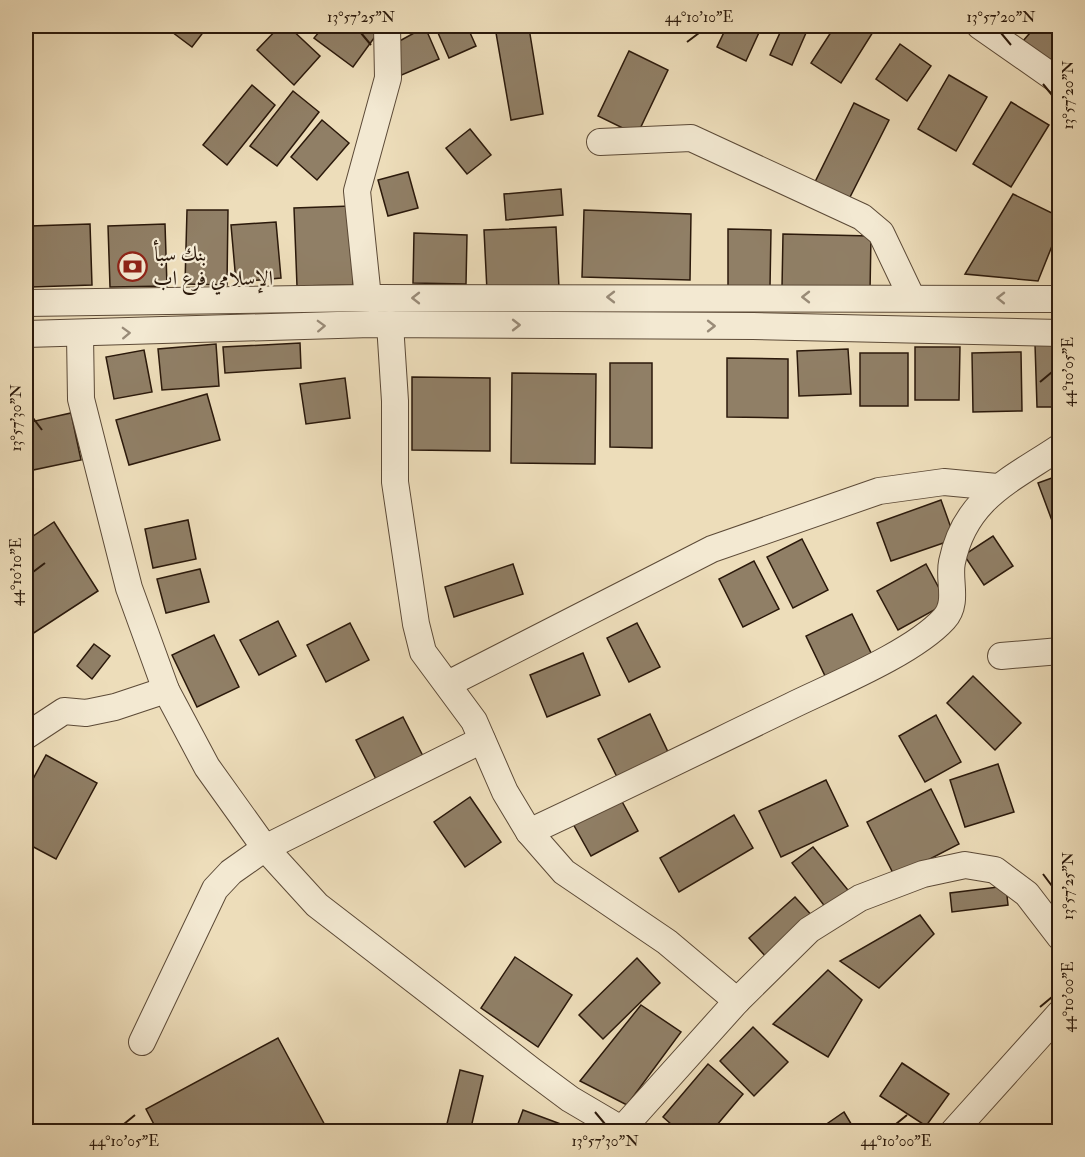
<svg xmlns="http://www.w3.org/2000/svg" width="1085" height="1157" font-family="'IM FELL Double Pica',Amiri,serif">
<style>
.building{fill:#907f66;stroke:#2b190b;stroke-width:1.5}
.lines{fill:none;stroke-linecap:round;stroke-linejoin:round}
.minor-casing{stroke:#5c4a37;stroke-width:28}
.minor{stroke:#f3e9d2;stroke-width:26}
.oneway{stroke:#998b78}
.ticks{fill:none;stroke:#2b190b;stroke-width:2}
.labels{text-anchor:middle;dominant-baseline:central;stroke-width:4.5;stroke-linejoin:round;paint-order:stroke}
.poi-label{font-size:21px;fill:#2b190b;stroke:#f3e9d2;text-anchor:start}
.neatline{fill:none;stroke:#2b190b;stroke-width:2}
.ticks-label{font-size:15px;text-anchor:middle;fill:#2b190b}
</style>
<rect width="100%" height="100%" fill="#edddba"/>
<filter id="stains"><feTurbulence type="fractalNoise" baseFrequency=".00333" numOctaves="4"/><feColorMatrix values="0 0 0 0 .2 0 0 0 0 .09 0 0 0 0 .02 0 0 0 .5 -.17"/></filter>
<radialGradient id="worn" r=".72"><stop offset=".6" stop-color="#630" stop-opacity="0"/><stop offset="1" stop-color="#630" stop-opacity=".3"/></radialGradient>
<g class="building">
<polygon points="164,26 208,26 192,47"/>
<polygon points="280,26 288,26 320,56 294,85 257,50"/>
<polygon points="324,26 380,26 382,27 353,67 314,38"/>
<polygon points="435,26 467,26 476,46 449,58"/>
<polygon points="727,26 762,26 746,61 717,47"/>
<polygon points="783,26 809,26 792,65 770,55"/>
<polygon points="835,26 863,26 873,32 841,83 811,63"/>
<polygon points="1036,26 1050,26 1060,34 1060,73 1023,41"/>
<polygon points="425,27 439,59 397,77 394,44"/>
<polygon points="529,28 543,114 511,120 496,33"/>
<polygon points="900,44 931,66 907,101 876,79"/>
<polygon points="629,51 668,70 637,135 598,116"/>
<polygon points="949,75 987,97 956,151 918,129"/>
<polygon points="252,85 275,105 227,165 203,145"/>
<polygon points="293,91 319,112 277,166 250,146"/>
<polygon points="1011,102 1049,125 1011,187 973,164"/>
<polygon points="854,103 889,120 848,201 814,184"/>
<polygon points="322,120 349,143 317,180 291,157"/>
<polygon points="470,129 491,155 467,174 446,148"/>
<polygon points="408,172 418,208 388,216 378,180"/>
<polygon points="561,189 563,215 506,220 504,194"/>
<polygon points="1013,194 1060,217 1060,226 1038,281 965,274"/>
<polygon points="351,206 353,285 297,286 294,208"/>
<polygon points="187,210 228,210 227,285 185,284"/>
<polygon points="584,210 691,214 690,280 582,277"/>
<polygon points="276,222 281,278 236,282 231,225"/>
<polygon points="90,224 92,285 31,287 30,226"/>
<polygon points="165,224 167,286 110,287 108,226"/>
<polygon points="556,227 559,288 487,291 484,230"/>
<polygon points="728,229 771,230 770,287 728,287"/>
<polygon points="414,233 467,235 466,284 413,283"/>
<polygon points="783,234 871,236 870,291 782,288"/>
<polygon points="300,343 301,368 225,373 223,347"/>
<polygon points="216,344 219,386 162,390 158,349"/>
<polygon points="1035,344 1060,344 1060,407 1037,407"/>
<polygon points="915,347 960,347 959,400 915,400"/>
<polygon points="848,349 851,394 799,396 797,351"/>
<polygon points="144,350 152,392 114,399 106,357"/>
<polygon points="1021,352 1022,411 973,412 972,353"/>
<rect x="860" y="353" width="48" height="53"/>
<polygon points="727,358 788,359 788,418 727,417"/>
<polygon points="610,363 652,363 652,448 610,447"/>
<polygon points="512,373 596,374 595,464 511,463"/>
<polygon points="412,377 490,378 490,451 412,450"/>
<polygon points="345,378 350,418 306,424 300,384"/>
<polygon points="207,394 220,440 129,465 116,420"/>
<polygon points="71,413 81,460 33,470 26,423"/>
<polygon points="1060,475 1060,524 1054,526 1038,483"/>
<polygon points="941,500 955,539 891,561 877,523"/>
<polygon points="188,520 196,559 153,568 145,529"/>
<polygon points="54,522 98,591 26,638 26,541"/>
<polygon points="993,536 1013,566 984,585 964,555"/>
<polygon points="802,539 828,590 793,608 767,557"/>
<polygon points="754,561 779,609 743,627 719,579"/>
<polygon points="513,564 523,594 454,617 445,587"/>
<polygon points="926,564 947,603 898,630 877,591"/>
<polygon points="200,569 209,602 166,613 157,579"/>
<polygon points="852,614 873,657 827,680 806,636"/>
<polygon points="278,621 296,656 259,675 240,640"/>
<polygon points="350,623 369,660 326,682 307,645"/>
<polygon points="637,623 660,667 629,682 607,638"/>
<polygon points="214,635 239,687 197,707 172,655"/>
<polygon points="94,644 110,656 92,679 77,666"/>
<polygon points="583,653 600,695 547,717 530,675"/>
<polygon points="973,676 1021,723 995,750 947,703"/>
<polygon points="650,714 668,752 617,777 598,739"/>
<polygon points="936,715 961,762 925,782 899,736"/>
<polygon points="403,717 426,762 379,785 356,740"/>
<polygon points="46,755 97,783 56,859 26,843 26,792"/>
<polygon points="998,764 1014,812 965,827 950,780"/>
<polygon points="826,780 848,826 781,857 759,811"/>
<polygon points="931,789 959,844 895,877 867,822"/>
<polygon points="619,796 638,831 591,856 572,822"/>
<polygon points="470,797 501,842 465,867 434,822"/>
<polygon points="734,815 753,848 679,892 660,858"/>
<polygon points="813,847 852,895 829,912 792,863"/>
<polygon points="1006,886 1008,905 952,912 950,893"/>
<polygon points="795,897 814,918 768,959 749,938"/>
<polygon points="920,915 934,934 879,988 840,961"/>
<polygon points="515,957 572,995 538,1047 481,1008"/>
<polygon points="637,958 660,983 603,1039 579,1015"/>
<polygon points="828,970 862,1000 828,1057 773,1024"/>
<polygon points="641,1005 681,1032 627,1105 580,1081"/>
<polygon points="753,1027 788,1062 754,1096 720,1061"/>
<polygon points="278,1038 327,1129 323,1132 158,1132 146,1109"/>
<polygon points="902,1063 949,1094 926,1126 880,1096"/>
<polygon points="708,1064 743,1094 711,1132 680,1132 663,1117"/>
<polygon points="460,1070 483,1076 470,1132 445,1132"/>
<polygon points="523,1110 566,1126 564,1132 515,1132"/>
<polygon points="844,1112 856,1132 815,1132"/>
</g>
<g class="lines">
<defs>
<g id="minor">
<polyline points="980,26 1060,82"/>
<polyline points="600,142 691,138 862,217 881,233 911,296"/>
<polyline points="368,298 357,191 388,78 387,26"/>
<polyline points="26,303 368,298 1060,299"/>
<polyline points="390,324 395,401 395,482 416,624 423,652 474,721 505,792 529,832 564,872 667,942 737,1001"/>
<polyline points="26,334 371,324 753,326 1060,333"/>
<polyline points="80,335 81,399 129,588 166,690 207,767 265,848 317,905 531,1070 570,1099 626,1132"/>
<polyline points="1001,656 1060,651"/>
<polyline points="448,684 712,549 879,491 944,482 997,487"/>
<polyline points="26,736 64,711 86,713 115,707 166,690"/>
<path d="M 529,832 C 617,791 704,748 791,706 C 834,685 913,653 944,619 C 959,603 948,580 952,562 C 965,498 1011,480 1060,447"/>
<polyline points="142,1042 215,889 231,872 265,848 482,740"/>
<polyline points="623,1128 737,1001 809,930 860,898 923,874 965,865 995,870 1027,894 1060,937"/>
<polyline points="953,1132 1060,1013"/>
</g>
</defs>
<use href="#minor" class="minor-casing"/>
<use href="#minor" class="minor"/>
</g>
<defs><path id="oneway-chevron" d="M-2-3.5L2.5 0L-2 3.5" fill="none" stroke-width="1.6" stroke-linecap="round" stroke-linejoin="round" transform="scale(1.5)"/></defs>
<g class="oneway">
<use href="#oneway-chevron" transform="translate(611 297) rotate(180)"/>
<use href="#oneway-chevron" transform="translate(806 297) rotate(180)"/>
<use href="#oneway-chevron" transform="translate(416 298) rotate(180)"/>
<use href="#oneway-chevron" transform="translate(1001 298) rotate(-179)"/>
<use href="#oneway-chevron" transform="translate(516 325)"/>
<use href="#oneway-chevron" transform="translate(321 326) rotate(-2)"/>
<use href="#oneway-chevron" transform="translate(711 326)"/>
<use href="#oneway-chevron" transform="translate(126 333) rotate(-2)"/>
</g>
<path class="ticks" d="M 361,33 L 371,45M 1001,33 L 1011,45M 687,42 L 699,33M 1043,84 L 1052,95M 1040,382 L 1052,372M 33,418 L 42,430M 33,572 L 45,563M 1043,874 L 1052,886M 1040,1007 L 1052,997M 595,1112 L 605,1124M 124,1124 L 135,1115M 896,1124 L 907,1115"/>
<defs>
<symbol id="bank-ring" viewBox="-11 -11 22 22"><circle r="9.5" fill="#f3e9d2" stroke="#8f2418" stroke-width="1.5"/><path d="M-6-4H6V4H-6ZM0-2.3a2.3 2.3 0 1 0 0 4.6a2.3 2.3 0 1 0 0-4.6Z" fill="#8f2418"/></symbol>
</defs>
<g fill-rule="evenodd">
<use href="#bank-ring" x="116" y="250" width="33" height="33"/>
</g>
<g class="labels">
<g class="poi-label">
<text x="153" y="254">بنك سبأ<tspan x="153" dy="24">الإسلامي فرع اب</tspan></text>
</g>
</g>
<rect width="1085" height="1157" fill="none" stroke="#edddba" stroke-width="66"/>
<rect x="33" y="33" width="1019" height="1091" class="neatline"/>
<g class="ticks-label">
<text x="361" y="22">13°57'25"N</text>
<text x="699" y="22">44°10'10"E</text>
<text x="1001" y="22">13°57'20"N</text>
<text transform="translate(1068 95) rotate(-90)" y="5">13°57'20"N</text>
<text transform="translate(1068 372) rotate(-90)" y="5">44°10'05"E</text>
<text transform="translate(16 418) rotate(-90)" y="5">13°57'30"N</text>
<text transform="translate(16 572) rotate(-90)" y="5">44°10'10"E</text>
<text transform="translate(1068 886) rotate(-90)" y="5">13°57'25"N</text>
<text transform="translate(1068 997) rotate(-90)" y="5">44°10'00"E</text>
<text x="124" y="1146">44°10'05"E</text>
<text x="605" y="1146">13°57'30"N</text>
<text x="896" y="1146">44°10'00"E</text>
</g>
<rect width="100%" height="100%" filter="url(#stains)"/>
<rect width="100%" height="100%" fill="url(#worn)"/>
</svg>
